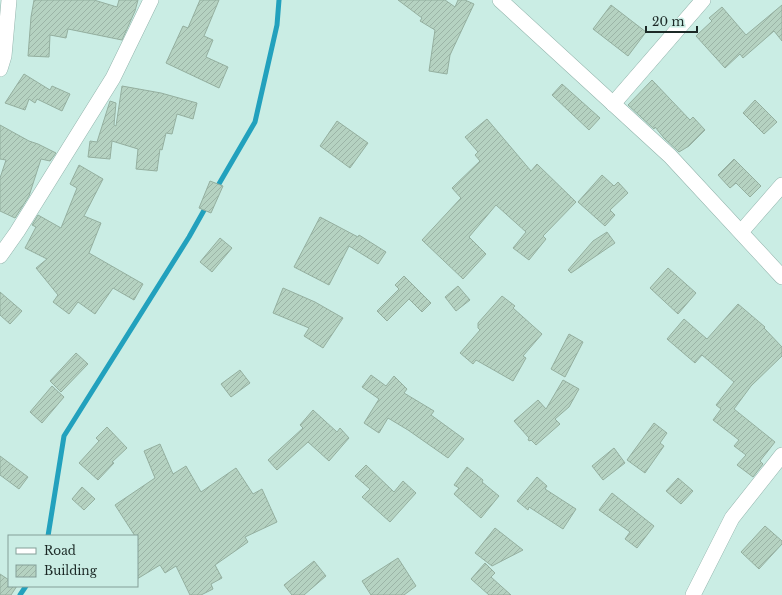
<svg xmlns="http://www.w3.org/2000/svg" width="782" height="595" font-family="'Libre Baskerville',serif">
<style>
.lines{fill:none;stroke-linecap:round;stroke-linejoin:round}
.stream{stroke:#22a1bd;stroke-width:5}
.building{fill:url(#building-hatch);stroke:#94af9f}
.street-casing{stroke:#92b4ac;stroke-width:16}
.street{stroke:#fff;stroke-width:15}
</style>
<defs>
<pattern id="building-hatch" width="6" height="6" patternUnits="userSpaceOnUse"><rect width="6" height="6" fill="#b5d2c1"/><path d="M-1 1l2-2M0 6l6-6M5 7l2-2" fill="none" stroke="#9bb4a6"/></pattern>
</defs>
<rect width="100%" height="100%" fill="#caede4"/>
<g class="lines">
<g class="stream">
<polyline points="216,189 255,122 277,25 279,0"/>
<polyline points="48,536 64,436 189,237 207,205"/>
<polyline points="20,595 26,586"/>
</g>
</g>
<g class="building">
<polygon points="34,0 94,0 117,7 119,0 138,0 135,11 122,40 68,29 66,38 50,35 49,57 28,56 31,17"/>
<polygon points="200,0 219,0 204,36 213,40 206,57 228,67 219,88 166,63 183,26 188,28"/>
<polygon points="398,0 445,0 455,7 458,0 465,0 474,4 450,55 447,74 429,71 435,30 420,21 422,18"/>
<polygon points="611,5 646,32 628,56 593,29"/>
<polygon points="782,5 782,41 774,31 743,58 740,54 725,68 696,36 712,21 709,18 722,7 746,35"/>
<polygon points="24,74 50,90 52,86 70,94 62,111 37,99 35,103 29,99 25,110 5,103"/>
<polygon points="652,80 690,120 693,117 705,130 689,146 679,152 664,138 655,127 654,129 628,105"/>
<polygon points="562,84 600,118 589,130 552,95"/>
<polygon points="122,86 161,93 197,103 193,119 177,114 172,134 166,133 162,150 160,149 157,171 136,169 138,149 112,141 110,159 88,157 90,141 97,142 110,101 116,103 114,125 116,126"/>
<polygon points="755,100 777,122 764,134 743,113"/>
<polygon points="487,119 531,171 537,164 576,202 543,236 546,239 529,260 513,248 526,232 496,205 469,237 486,254 463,279 422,240 461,198 452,188 480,161 475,155 478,152 465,137"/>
<polygon points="337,121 368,143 350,168 320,146"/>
<polygon points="0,125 29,141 38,144 56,153 50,161 41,159 29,196 15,218 0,211 0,178 6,160 0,159"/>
<polygon points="734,159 761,186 750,197 736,183 730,188 718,175"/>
<polygon points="79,165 103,179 84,216 101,223 89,253 143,284 134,300 113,288 95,314 78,302 69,314 53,302 58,295 36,268 47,259 25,248 36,227 32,225 38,215 61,228 77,188 70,184"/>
<polygon points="602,175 614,186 618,182 628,193 610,210 615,215 605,226 578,202"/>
<polygon points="210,181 223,186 211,213 199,208"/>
<polygon points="320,217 358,237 359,235 386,252 378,264 349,246 329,285 294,267"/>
<polygon points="607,232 615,243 571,273 568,270 593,241"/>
<polygon points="220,238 232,248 212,272 200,262"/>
<polygon points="668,268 696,293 678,314 650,288"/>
<polygon points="404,276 431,303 422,312 409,299 387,321 377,311 399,289 395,285"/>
<polygon points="458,286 470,300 456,311 445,297"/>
<polygon points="283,288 315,302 343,318 323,348 304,336 309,328 273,313"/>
<polygon points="0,292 22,311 10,324 0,315"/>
<polygon points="502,296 515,306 513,308 542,334 523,356 526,358 513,381 476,360 473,364 460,353 480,330 478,328 478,323"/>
<polygon points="738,304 765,327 764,328 782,347 782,356 751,386 734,409 775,442 760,461 763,464 753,477 737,465 746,455 734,446 739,440 713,420 721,409 716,405 734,382 702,355 695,363 667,339 684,319 707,339"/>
<polygon points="569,334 583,342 565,377 551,369"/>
<polygon points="76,353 88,364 61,392 50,381"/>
<polygon points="240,370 250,383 231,397 221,384"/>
<polygon points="371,375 386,386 394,376 407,389 404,393 434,411 431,415 464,439 448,458 408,430 388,418 379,433 364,423 379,399 362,387"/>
<polygon points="563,380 579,389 569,407 555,419 560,424 536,445 531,440 530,441 528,440 529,438 514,421 538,400 546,409"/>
<polygon points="52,386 64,397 42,423 30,412"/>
<polygon points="313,410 337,432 340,428 349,438 329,461 308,442 277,470 268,460 303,428 300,425"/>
<polygon points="654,423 667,433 660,443 664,446 645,473 627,460"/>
<polygon points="107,427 127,448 112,462 114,463 98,480 79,463 99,441 96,438"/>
<polygon points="160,444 173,474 186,466 201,492 236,468 253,494 262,489 277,522 245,537 248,542 215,565 222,578 211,584 213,589 201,595 190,595 176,566 165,573 160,565 137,579 137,536 135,536 115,505 155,478 144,451"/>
<polygon points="614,448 625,463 603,480 592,466"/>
<polygon points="0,456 28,477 19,489 0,475"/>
<polygon points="366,465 394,492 403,481 416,493 390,522 362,497 370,489 355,476"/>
<polygon points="467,467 483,480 482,482 499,496 481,518 454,494 459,488 454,485"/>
<polygon points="537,477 547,486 545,489 576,509 563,529 529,507 528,510 517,501"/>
<polygon points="678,478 693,491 681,504 666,491"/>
<polygon points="82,487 95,499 84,510 72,499"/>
<polygon points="612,493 654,526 637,548 625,539 630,532 599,510"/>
<polygon points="765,526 782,541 782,544 759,569 741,552"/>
<polygon points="495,528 523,550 492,566 475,553"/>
<polygon points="398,558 416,586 404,595 371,595 362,581"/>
<polygon points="314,561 326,576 304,595 292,595 284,585"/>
<polygon points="485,563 495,573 491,577 511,595 489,595 471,579"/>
<polygon points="0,574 9,580 9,586 17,586 11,595 0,595"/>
</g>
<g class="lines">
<defs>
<g id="street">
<polyline points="500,0 670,156 782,277"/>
<polyline points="0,69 4,56 9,0"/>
<polyline points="613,104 703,0"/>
<polyline points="741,232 782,185"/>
<polyline points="0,256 17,232 113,78 151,0"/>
<polyline points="693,595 732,518 782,455"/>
</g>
</defs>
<use href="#street" class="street-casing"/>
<use href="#street" class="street"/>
</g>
<rect x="8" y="535" width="130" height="52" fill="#caede4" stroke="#849f98"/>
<rect x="16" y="548" width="20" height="6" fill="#ffffff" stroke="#849f98"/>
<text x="44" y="555" font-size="12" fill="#1c2926">Road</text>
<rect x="16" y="565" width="20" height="12" fill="url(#building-hatch)" stroke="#849f98"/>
<text x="44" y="575" font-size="12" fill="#1c2926">Building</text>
<path d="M646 26v6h51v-6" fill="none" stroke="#1c2926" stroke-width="2"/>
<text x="652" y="26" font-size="12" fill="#1c2926" stroke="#caede4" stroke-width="3" paint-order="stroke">20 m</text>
</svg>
